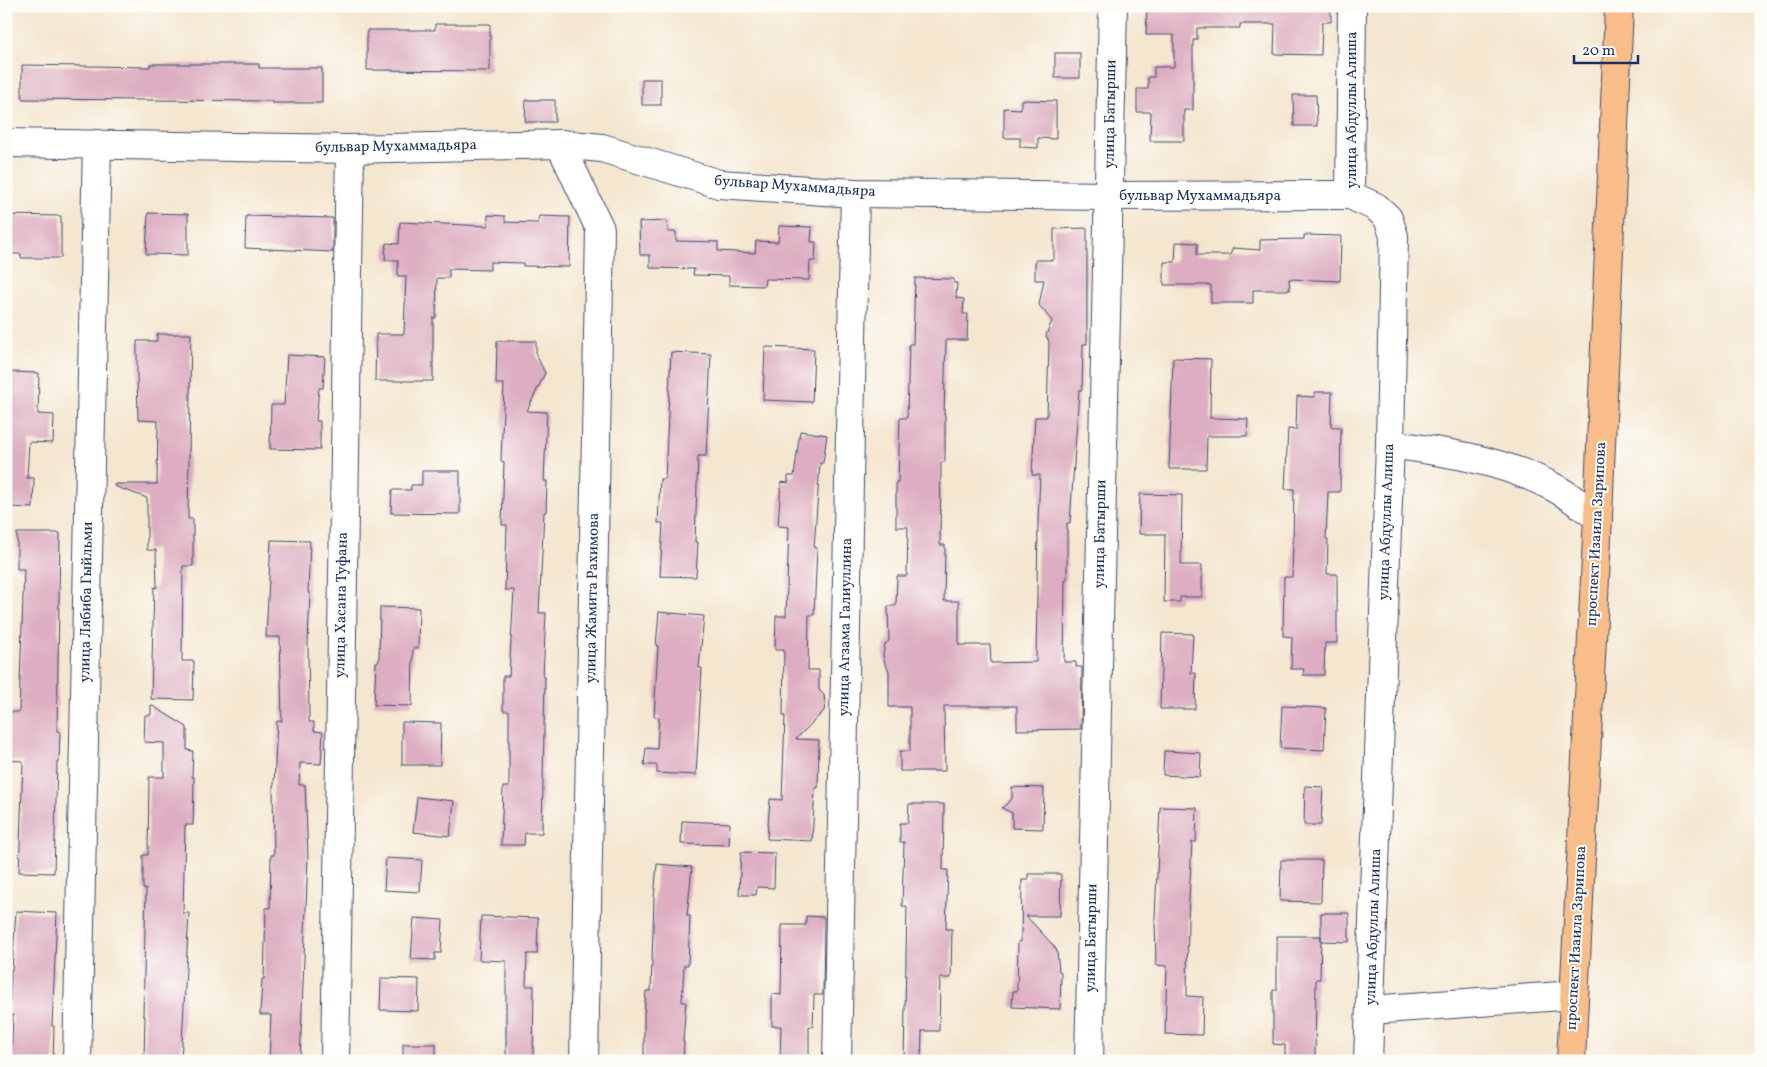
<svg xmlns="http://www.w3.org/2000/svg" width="1767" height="1067" font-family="Vollkorn,serif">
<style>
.building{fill:#ddadc1}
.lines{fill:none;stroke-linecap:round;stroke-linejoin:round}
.minor-casing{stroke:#3c4a6f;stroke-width:30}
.major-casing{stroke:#3c4a6f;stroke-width:30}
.minor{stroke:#fff;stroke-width:28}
.major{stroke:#f8bd89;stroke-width:28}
.labels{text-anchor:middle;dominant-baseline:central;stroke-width:4;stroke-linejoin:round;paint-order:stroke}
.street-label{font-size:15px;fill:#1b2f5e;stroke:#fdfcf7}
</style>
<rect width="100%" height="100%" fill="#fdfcf7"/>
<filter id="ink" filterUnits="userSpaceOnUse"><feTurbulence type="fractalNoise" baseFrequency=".02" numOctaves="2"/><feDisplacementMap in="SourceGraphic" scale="10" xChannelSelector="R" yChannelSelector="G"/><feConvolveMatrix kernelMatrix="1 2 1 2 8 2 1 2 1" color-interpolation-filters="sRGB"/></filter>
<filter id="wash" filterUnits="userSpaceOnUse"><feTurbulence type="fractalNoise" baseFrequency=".0096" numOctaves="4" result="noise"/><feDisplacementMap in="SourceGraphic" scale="20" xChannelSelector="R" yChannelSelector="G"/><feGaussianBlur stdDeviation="1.12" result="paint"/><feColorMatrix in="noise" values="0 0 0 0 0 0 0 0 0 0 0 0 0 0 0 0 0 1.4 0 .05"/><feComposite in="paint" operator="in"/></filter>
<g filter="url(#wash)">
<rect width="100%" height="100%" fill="#f4e6cf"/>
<g id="blocks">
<g class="building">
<polygon points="1147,6 1331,6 1331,22 1322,22 1321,55 1274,54 1275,24 1240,24 1240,28 1197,28 1197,40 1193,40 1193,110 1184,110 1184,141 1150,141 1151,112 1137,112 1137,89 1148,89 1148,77 1154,77 1154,67 1174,67 1174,35 1146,35"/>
<polygon points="435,24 490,24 490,71 367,70 367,30 435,30"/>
<rect x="1055" y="53" width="25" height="25"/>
<polygon points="150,64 259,64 259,68 322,68 322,103 272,103 272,101 22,99 22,65 150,67"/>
<rect x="642" y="79" width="19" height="26"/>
<polygon points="1293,95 1316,95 1317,126 1294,126"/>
<polygon points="526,100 555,100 555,122 525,122"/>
<polygon points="1021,100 1056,101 1056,139 1038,138 1038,148 1020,147 1020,138 1004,138 1004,108 1021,109"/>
<polygon points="148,213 188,214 188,255 146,254"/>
<polygon points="6,215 61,216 61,258 21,258 21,254 6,254"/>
<polygon points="488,215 505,216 505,222 538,223 539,216 570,217 569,267 523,266 523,263 490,262 490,270 449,269 449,278 437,278 436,318 433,318 433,381 375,381 376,334 404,334 406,276 398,276 398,260 385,260 386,243 399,244 400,222 488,226"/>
<polygon points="246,216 333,218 333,252 245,248"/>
<polygon points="667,221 668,232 676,232 676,241 718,242 718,251 755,253 756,241 778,242 779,226 812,227 811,242 816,242 815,261 810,261 809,280 765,279 764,286 729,285 729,276 693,275 694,269 650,268 650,255 640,255 639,222"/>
<polygon points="1087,228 1087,344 1083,344 1082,390 1079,390 1070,523 1067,523 1067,580 1065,580 1064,662 1076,662 1076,667 1082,667 1081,729 1017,730 1017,706 944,706 945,771 900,771 900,751 910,751 910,707 889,707 889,671 885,664 883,655 885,644 889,641 888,606 896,606 897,576 907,576 908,527 896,527 896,482 898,482 900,418 907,418 909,344 913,344 915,278 954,279 954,283 957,283 956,298 964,299 963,314 968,314 967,340 946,340 944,415 945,415 945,462 941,462 940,545 945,545 944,601 959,601 959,645 990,645 991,663 1036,662 1038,521 1040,475 1032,475 1033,456 1035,417 1047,417 1049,342 1046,335 1052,321 1039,305 1044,280 1035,280 1035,260 1054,260 1054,229"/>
<polygon points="1304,235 1341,236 1340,281 1289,279 1290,290 1253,290 1253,303 1211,303 1211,285 1164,285 1164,262 1175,262 1176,242 1197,243 1197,255 1230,255 1233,248 1260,250 1260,240 1304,239"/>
<polygon points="157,334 191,334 188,519 193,519 193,566 183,566 182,661 194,661 193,700 151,699 154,587 157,588 156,550 147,550 147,498 114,486 115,484 157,484 158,421 138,420 137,374 137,341 157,341"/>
<polygon points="497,341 536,341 536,354 545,373 527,411 547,412 544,481 547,481 546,512 544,512 539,613 546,613 543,677 545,677 542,833 525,833 524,845 501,845 503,787 509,787 509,711 503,711 503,676 509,676 514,590 505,590 507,525 502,525 504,462 501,461 504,384 496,384"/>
<polygon points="765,347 814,349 812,402 763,400"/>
<polygon points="671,352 711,354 706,456 698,456 695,542 698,542 696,577 660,576 663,523 658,523 660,479 665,479"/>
<polygon points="287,355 325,357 323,388 319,388 316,421 320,421 320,450 270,449 271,405 284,405"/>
<polygon points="1173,358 1211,359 1210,418 1248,419 1247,436 1207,436 1206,469 1169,469"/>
<polygon points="8,372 39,373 38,414 54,415 53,443 29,442 27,478 34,478 33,508 6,507 6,386"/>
<polygon points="1315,392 1332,392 1331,427 1341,427 1340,492 1328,492 1326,539 1328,539 1327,574 1337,574 1337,643 1325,643 1324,675 1303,675 1304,669 1291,669 1292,637 1283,636 1284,577 1292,577 1293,544 1294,489 1285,489 1288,429 1296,430 1297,396 1315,397"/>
<polygon points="800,431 827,435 823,463 820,463 814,548 817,548 814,615 809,615 808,670 819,670 819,690 824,695 825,704 824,711 796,739 819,740 818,788 815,788 812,841 767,839 770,799 782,800 785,716 783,716 784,650 775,650 776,616 786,616 789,527 778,526 781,482 788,483 788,476 794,476"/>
<polygon points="422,471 460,471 460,514 391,513 392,490 411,490 411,485 422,485"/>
<polygon points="1140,494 1182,495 1181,565 1202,565 1202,597 1180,597 1180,602 1164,602 1165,534 1139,534"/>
<polygon points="17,533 60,533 57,731 60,732 59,762 57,762 54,873 19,872 23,761 6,760 7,712 19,712 24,569 17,569"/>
<polygon points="271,540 310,541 308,593 310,593 308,644 309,722 314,722 314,731 323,732 321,764 300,763 299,785 305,785 308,856 300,1061 269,1061 271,1015 260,1015 262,979 264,979 266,908 270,908 271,855 274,855 273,785 274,785 277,721 282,721 280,637 266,637"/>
<polygon points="380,607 419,608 418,648 413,648 412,706 374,705 376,662 379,662"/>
<polygon points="659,612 704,616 699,668 702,668 696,775 657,773 657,765 644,765 646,748 657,749 659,717 654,717 658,646 656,646"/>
<polygon points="1162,633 1193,634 1191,673 1196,673 1195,709 1160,709"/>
<polygon points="151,705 187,727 187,750 193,751 192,777 194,777 193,825 185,825 183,913 189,913 181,1061 144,1061 145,1016 143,1016 146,889 143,889 143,855 148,855 149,777 164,777 164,743 144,742 145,715 151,715"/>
<polygon points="1282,706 1326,708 1324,750 1280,748"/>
<polygon points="402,722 441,723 440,765 402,765"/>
<polygon points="1164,751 1201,753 1200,777 1163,775"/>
<polygon points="1305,786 1323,787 1321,825 1304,825"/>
<polygon points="1012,787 1044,788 1043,829 1012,828 1012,813 1002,808 1012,799"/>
<polygon points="417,797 454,801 450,836 413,832"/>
<polygon points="909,804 944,804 943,870 948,870 946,929 952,929 951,978 940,978 939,1031 922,1031 921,1061 904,1061 907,906 902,906 904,842 900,842 900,823 908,823"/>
<polygon points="1160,807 1197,808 1196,842 1192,842 1188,919 1187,996 1203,997 1202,1035 1165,1034 1167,966 1156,965 1155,918"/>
<polygon points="682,821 730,823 729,845 681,844"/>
<polygon points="741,852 775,853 774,888 757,887 756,895 739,895"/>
<polygon points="386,858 422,860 420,892 384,890"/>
<polygon points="1281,860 1322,860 1321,902 1280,901"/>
<polygon points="657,864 692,867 687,916 690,916 688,965 684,965 682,1002 686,1002 683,1042 684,1042 683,1061 644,1061 644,1014 646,991 651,991 654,899"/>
<polygon points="1028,874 1061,874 1060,916 1026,916 1053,945 1057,951 1059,971 1061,972 1060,1009 1012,1007 1013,991 1017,991 1018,942 1021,942 1022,880 1028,880"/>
<polygon points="16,911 57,913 52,1026 54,1026 53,1061 11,1061 13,1015 9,1015 11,970 12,970"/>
<polygon points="1321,913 1349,913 1349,942 1321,941"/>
<polygon points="481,916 538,918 537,954 527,954 526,986 534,986 533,1061 506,1061 506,961 479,960"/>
<polygon points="806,916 824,917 823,995 814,995 813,1027 809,1026 809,1061 780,1061 781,1026 772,1026 772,994 781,995 782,925 806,925"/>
<polygon points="414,918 443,920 441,953 435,953 435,960 411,959"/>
<polygon points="1277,936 1321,936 1320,979 1316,979 1315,1061 1285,1061 1285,1045 1273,1044 1273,990 1277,990"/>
<polygon points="381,978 419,979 418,1011 380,1010"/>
<rect x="403" y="1044" width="33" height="17"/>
</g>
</g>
</g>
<g filter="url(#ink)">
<use href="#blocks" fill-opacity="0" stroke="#3c4a6f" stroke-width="1"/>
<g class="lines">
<defs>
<g id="minor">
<polyline points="1352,6 1350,195 1376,207 1388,218 1394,236 1390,444 1368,1061"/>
<polyline points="6,143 350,149 560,144 602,148 719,184 855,193 1109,196 1350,195"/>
<polyline points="560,144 600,229 584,1061"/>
<path d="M 1390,444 C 1445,452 1503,460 1553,487 C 1569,495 1583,507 1598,517"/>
<polyline points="1371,1010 1574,995"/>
<polyline points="77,1061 97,144"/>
<polyline points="335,1061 350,149"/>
<polyline points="837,1061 855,193"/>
<polyline points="1089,1061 1113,6"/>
</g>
<polyline id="major" points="1571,1061 1598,517 1619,6"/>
</defs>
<use href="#minor" class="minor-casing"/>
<use href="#major" class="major-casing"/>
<use href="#minor" class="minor"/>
<use href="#major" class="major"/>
</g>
</g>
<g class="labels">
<g class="street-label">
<text transform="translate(1352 110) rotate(-90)">улица Абдуллы Алиша</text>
<text transform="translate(1111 114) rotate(-89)">улица Батырши</text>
<text transform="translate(396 147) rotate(-1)">бульвар Мухаммадьяра</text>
<text transform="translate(795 187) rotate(4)">бульвар Мухаммадьяра</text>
<text x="1200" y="196">бульвар Мухаммадьяра</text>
<text transform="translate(1387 522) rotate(-88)">улица Абдуллы Алиша</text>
<text transform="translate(1101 534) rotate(-89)">улица Батырши</text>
<text transform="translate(1597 534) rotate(-87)">проспект Изаила Зарипова</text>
<text transform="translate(593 598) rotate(-89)">улица Жамита Рахимова</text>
<text transform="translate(87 602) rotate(-89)">улица Лябиба Гыйльми</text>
<text transform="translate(342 605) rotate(-89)">улица Хасана Туфана</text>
<text transform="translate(846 627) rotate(-89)">улица Агзама Галиуллина</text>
<text transform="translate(1374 927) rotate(-88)">улица Абдуллы Алиша</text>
<text transform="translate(1092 938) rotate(-89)">улица Батырши</text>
<text transform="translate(1577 938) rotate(-87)">проспект Изаила Зарипова</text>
</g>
</g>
<rect width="1767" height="1067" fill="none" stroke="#fdfcf7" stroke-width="25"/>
<path d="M1574 55v8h64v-8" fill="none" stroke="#1b2f5e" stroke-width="2.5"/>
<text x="1582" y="55" font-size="15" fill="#1b2f5e" stroke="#fdfcf7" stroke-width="4" paint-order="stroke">20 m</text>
</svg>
